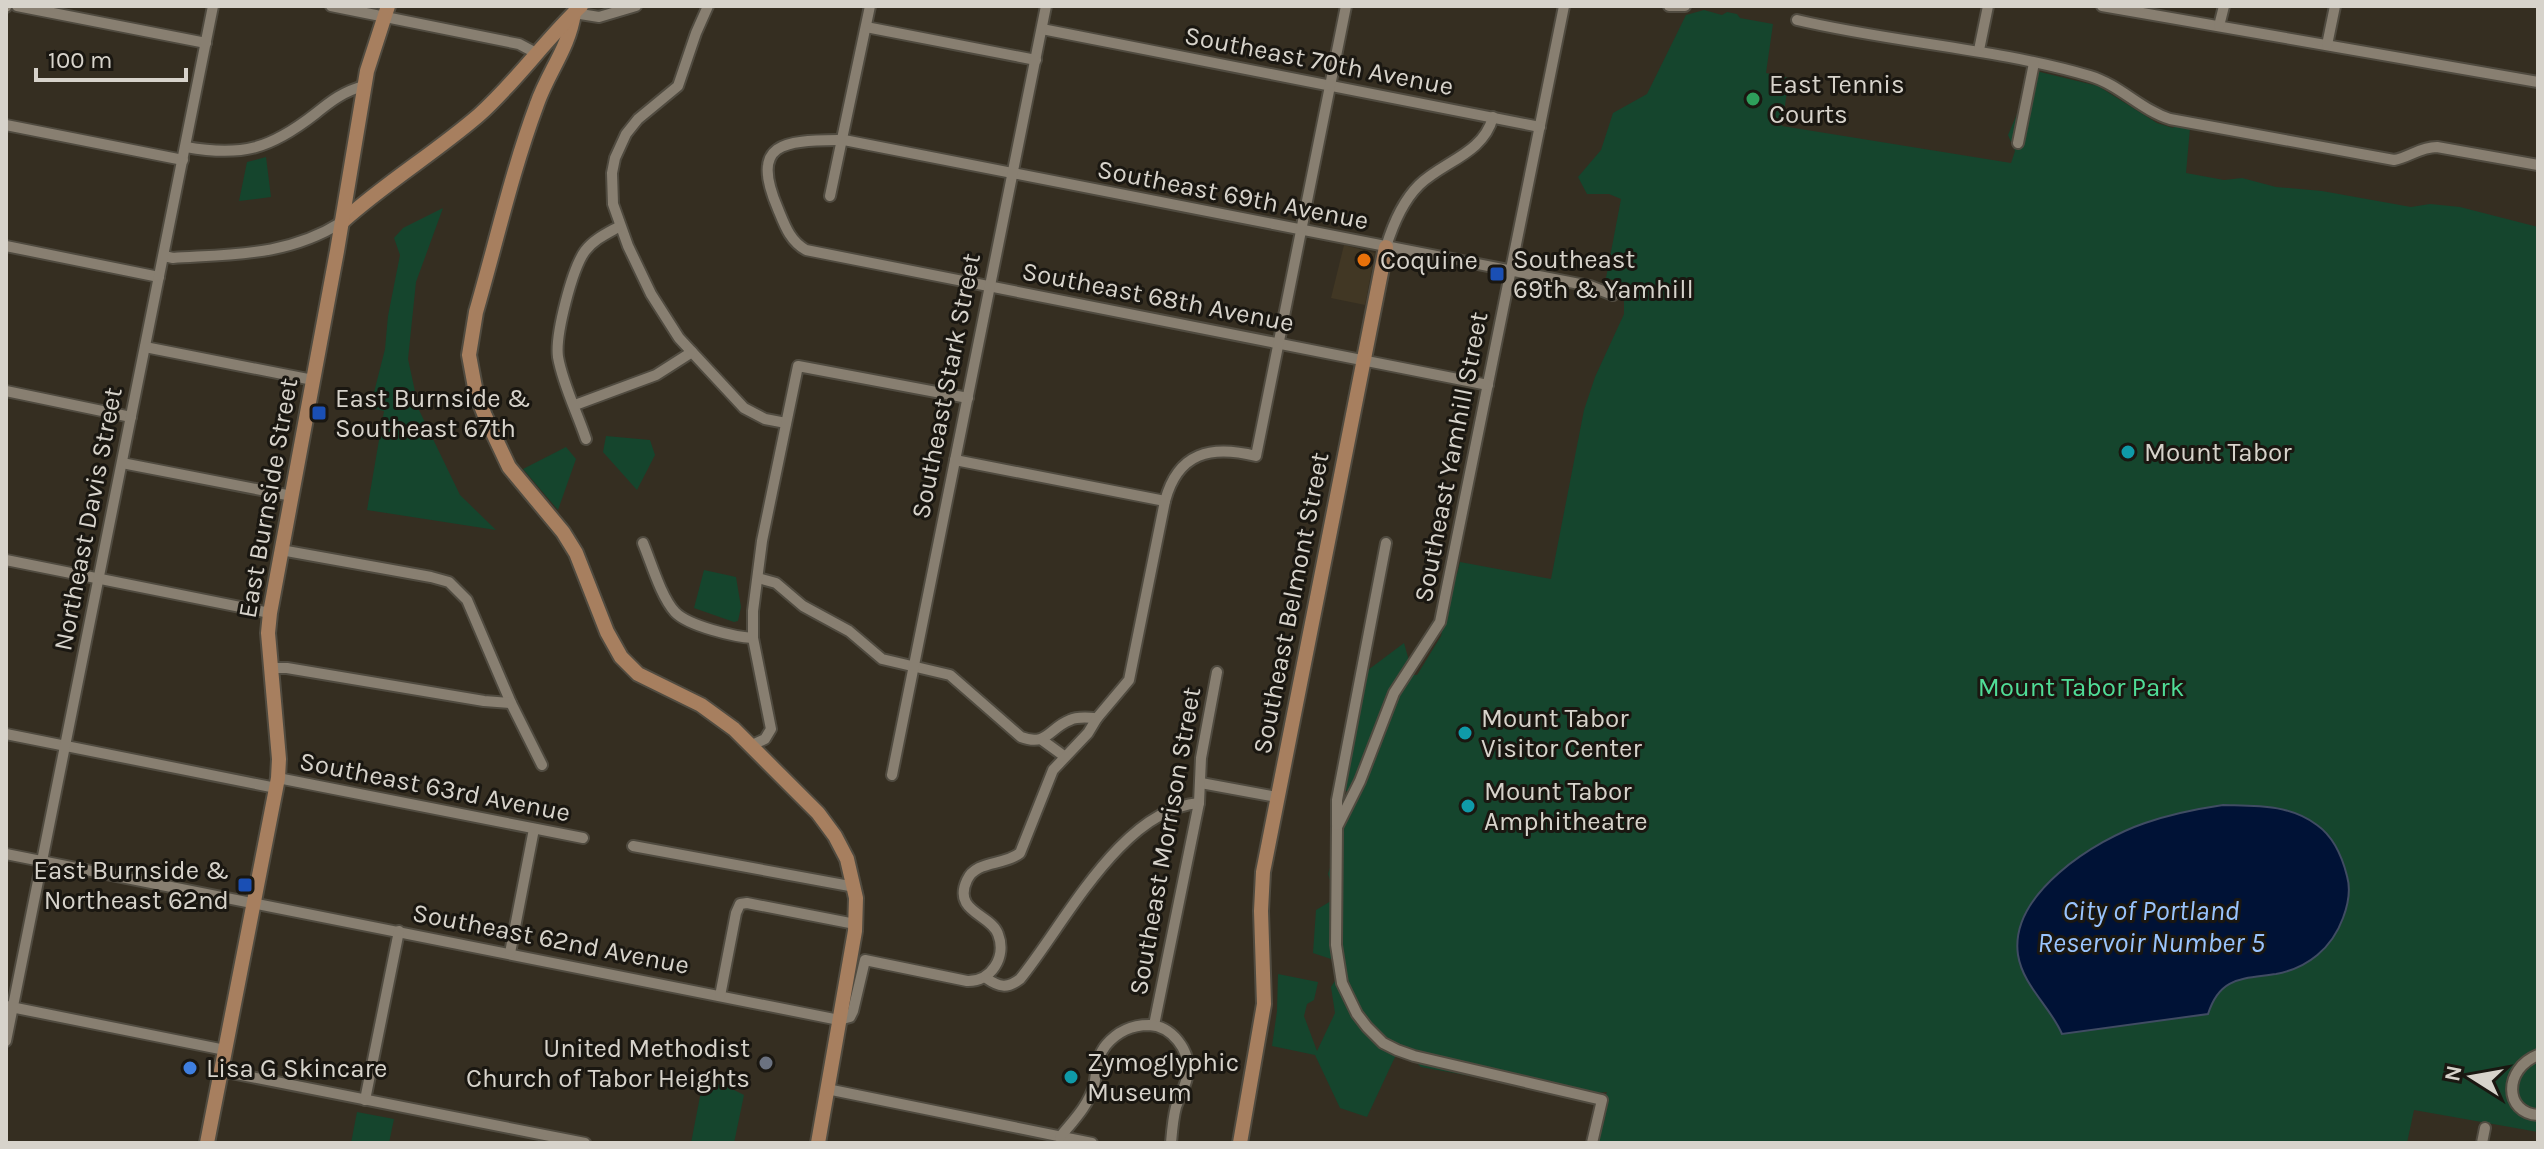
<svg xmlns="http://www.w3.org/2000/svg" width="2544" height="1149" font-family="Karla,sans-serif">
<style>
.built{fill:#413724}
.green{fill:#15452d}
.water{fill:#001236;stroke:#404c63;stroke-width:2}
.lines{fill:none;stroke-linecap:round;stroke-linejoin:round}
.street-casing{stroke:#504b40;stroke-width:14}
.secondary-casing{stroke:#504b40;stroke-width:18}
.street{stroke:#887f71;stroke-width:10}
.secondary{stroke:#a77f5f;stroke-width:14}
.leisure-dot{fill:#2e9e5b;stroke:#1a1711;stroke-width:3}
.food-dot{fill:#e8710a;stroke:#1a1711;stroke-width:3}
.transit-dot{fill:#1a4fb4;stroke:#1a1711;stroke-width:3}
.culture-dot{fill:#0f9aa8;stroke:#1a1711;stroke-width:3}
.worship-dot{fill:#6b7280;stroke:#1a1711;stroke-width:3}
.shop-dot{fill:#3f7fe0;stroke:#1a1711;stroke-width:3}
.labels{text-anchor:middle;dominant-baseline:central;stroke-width:6;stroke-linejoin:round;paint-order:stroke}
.street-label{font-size:26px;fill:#d7d3cb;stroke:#1a1711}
.poi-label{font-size:26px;fill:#d7d3cb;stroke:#1a1711;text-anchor:start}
.park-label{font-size:26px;fill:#50dd97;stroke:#1a1711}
.water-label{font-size:28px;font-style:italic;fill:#99c4fe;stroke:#1a1711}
</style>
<rect width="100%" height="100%" fill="#352e21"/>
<polygon class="built" points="1344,245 1375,253 1365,305 1331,298"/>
<g class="green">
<polygon points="1704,10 1722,15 1727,12 1737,14 1740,18 1773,24 1766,73 1789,78 1782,126 2011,163 2015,151 2008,135 2017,114 2032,95 2036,71 2098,86 2157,123 2173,128 2175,125 2190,128 2186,173 2224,180 2242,178 2276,187 2322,191 2411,207 2430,204 2460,207 2538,227 2538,1132 2414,1110 2407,1143 1590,1143 1592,1132 1605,1120 1599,1111 1607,1092 1575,1095 1421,1067 1407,1053 1395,1057 1367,1117 1340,1108 1315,1055 1272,1046 1277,1011 1278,974 1318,982 1314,1000 1307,1004 1304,1016 1317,1051 1335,1013 1331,987 1343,968 1334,960 1313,953 1316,910 1336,898 1328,874 1352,797 1335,779 1368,670 1404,643 1413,675 1417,675 1441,636 1453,573 1457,574 1460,562 1551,579 1584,410 1595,377 1624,314 1624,295 1613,280 1606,278 1621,199 1609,194 1587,194 1578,177 1601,150 1613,113 1647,94 1686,15"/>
<polygon points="266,157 271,197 239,201 247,162"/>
<polygon points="443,208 416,282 408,359 419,410 460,495 496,530 367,510 384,411 370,408 385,349 388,316 400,255 394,238 403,228"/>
<polygon points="606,436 650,440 655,455 637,490 603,452"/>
<polygon points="566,447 576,459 558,510 523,469"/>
<polygon points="704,570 736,577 741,607 738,621 734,622 694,608"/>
<polygon points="703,1081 726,1086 744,1095 734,1143 691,1143"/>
<polygon points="357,1112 394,1119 389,1143 351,1143"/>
</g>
<path class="water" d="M 2223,805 C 2256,806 2289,804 2317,825 C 2334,837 2342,856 2347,876 C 2351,890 2348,905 2343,918 C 2332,948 2308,968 2276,974 C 2243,979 2220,976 2208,1014 L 2062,1034 C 2050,1006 2023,986 2018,955 C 2009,894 2095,840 2145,823 C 2171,814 2196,809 2223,805 Z"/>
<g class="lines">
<defs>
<g id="street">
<polyline points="17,6 206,43"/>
<polyline points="331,6 519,44 536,53"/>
<polyline points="708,6 696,33 678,86 638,119 626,134 615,158 612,173 613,204 628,246 651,294 679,338 744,408 765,419 786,423"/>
<polyline points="1564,6 1440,622 1394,693 1360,781 1337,827 1336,945 1342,983 1357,1014 1367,1027 1383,1043 1397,1050 1414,1056 1602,1100 1592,1143"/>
<polyline points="1669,6 1685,6"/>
<polyline points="2102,6 2538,82"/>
<polyline points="6,7 6,6"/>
<polyline points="574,13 599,17 636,6"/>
<path d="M 1797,20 C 1894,43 1994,48 2090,76 C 2120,85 2141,110 2170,119 L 2394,160 C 2410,157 2420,147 2437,147 L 2538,165"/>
<polyline points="2219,26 2224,6"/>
<polyline points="866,27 1036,60"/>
<polyline points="1042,29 1540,127"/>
<polyline points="2327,45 2335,6"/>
<polyline points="1979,50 1988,6"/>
<polyline points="6,125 183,160"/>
<polyline points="2018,143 2034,63"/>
<path d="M 186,147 C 242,157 270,149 315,114 C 331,101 344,91 364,86"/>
<polyline points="830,196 870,6"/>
<polyline points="6,246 159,277"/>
<path d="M 1386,247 C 1393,224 1402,202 1419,185 C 1444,161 1483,154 1493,117"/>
<path d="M 164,256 L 173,258 C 234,254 288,256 342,222"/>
<polyline points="145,347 313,380"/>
<path d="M 1488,385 L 806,250 C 790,241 785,226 778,209 C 748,139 787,141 844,140 L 1590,286 L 1613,295"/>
<polyline points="6,391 131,417"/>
<polyline points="575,405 656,375 692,352"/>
<path d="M 586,439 C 577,412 563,385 558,357 C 555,335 572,269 585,251 C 594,239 608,233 620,226"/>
<polyline points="955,460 1165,501"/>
<polyline points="122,463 292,496"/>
<path d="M 643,543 C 651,562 661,597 675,612 C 688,626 735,637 753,638"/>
<polyline points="281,550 431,577 449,582 467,600 511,703 542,765"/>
<polyline points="6,560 270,613"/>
<path d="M 758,578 L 776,583 L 803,606 L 849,631 L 882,659 L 950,675 L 1021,737 C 1047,747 1049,728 1070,720 C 1078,716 1088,718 1097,718"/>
<polyline points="271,668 287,668 484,701 511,703"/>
<polyline points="6,734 276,788"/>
<polyline points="1042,740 1064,756"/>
<polyline points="752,745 765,739 771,729 753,638 753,611 762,541 798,366 968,398"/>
<polyline points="892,775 1046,6"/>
<polyline points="278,778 583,838"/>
<polyline points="1201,783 1277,797"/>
<polyline points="1337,825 1337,800 1386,543"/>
<polyline points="633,846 855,887"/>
<path d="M 6,854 L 839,1020 L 850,1017 L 853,1011 L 865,960 L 967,981 C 991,982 1007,957 998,934 C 991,914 952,912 967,880 C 976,860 1004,866 1020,853 L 1053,770 L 1088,733 L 1097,718 L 1129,680 L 1165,501 C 1178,452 1211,445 1256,456 L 1346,6"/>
<polyline points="510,953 534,829"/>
<path d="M 986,978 C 999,987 1007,989 1020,979 C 1065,924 1121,809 1199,803"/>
<polyline points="720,996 736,913 740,904 747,903 855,924"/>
<polyline points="6,1006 225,1050"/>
<polyline points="1154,1025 1199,803 1201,758 1217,672"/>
<polyline points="6,1041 213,6"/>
<path d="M 2538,1055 C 2503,1069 2504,1113 2538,1115"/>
<polyline points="221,1071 585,1143"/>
<polyline points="827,1089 1092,1143"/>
<polyline points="365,1100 399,931"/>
<path d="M 1060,1137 C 1073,1121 1088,1106 1094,1086 C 1097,1072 1096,1057 1106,1045 C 1117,1032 1132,1025 1149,1025 C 1172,1026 1190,1050 1188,1072 C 1187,1084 1180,1095 1176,1107 C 1173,1118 1172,1131 1171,1143"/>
<polyline points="2482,1143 2485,1128"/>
</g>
<g id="secondary">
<path d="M 574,13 C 569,48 548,72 537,104 C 512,171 496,243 476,312 L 469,355 L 476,393 L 485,416 L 509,467 L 563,532 L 576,553 L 607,632 L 621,657 L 638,674 L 701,705 L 734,729 L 818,813 L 835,836 L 847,859 L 856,898 L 855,931 L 818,1143"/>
<path d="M 342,222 C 385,183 435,153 479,115 C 516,82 545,40 581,6"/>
<polyline points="207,1143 278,778 279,759 268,633 270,613 337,251 367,71 388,6"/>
<polyline points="1240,1143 1264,1004 1261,911 1263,872 1386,247"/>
</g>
</defs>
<use href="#street" class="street-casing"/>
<use href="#secondary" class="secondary-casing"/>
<use href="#street" class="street"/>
<use href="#secondary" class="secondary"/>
</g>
<circle class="leisure-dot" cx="1753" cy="99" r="8"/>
<circle class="food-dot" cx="1364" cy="260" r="8"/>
<g class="transit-dot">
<rect x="1489" y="266" width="16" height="16" rx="4"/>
<rect x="311" y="405" width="16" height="16" rx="4"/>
<rect x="237" y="877" width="16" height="16" rx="4"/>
</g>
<g class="culture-dot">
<circle cx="2128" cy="452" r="8"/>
<circle cx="1465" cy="733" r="8"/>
<circle cx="1468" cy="806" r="8"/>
<circle cx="1071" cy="1077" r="8"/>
</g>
<circle class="worship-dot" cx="766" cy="1063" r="8"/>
<circle class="shop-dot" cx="190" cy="1068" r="8"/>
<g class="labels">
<g class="street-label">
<text transform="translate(1319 61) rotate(11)">Southeast 70th Avenue</text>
<text transform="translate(1233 195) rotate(11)">Southeast 69th Avenue</text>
<text transform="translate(1158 297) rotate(11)">Southeast 68th Avenue</text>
<text transform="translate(946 386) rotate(-79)">Southeast Stark Street</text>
<text transform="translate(1451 457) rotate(-79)">Southeast Yamhill Street</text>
<text transform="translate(268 498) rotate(-80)">East Burnside Street</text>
<text transform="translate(88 519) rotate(-79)">Northeast Davis Street</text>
<text transform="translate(1291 603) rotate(-79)">Southeast Belmont Street</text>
<text transform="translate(435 787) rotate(11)">Southeast 63rd Avenue</text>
<text transform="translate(1165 841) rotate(-80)">Southeast Morrison Street</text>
<text transform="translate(551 939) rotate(11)">Southeast 62nd Avenue</text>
</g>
<g class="poi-label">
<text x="1769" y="84">East Tennis<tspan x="1769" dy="30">Courts</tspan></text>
<text x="1513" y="259">Southeast<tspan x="1513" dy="30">69th &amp; Yamhill</tspan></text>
<text x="1380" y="260">Coquine</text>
<text x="335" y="398">East Burnside &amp;<tspan x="335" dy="30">Southeast 67th</tspan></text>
<text x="2144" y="452">Mount Tabor</text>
<text x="1481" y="718">Mount Tabor<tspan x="1481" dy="30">Visitor Center</tspan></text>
<text x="1484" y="791">Mount Tabor<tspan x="1484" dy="30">Amphitheatre</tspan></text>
<text x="229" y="870" text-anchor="end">East Burnside &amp;<tspan x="229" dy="30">Northeast 62nd</tspan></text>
<text x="750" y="1048" text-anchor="end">United Methodist<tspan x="750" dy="30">Church of Tabor Heights</tspan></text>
<text x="1087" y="1062">Zymoglyphic<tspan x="1087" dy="30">Museum</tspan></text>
<text x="206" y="1068">Lisa G Skincare</text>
</g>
<g class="park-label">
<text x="2081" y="687">Mount Tabor Park</text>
</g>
<g class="water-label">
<text x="2151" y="910">City of Portland<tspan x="2151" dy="32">Reservoir Number 5</tspan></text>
</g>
</g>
<rect width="2544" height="1149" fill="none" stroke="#d7d3cb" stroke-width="16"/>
<g transform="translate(2472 1077) rotate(281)" stroke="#1a1711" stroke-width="6" paint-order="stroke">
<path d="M0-6L14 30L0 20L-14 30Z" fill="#d7d3cb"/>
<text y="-12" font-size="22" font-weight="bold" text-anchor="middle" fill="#d7d3cb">N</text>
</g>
<path d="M36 68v12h150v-12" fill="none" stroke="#d7d3cb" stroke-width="4"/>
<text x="48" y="68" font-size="24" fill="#d7d3cb" stroke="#1a1711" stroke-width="6" paint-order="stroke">100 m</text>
</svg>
